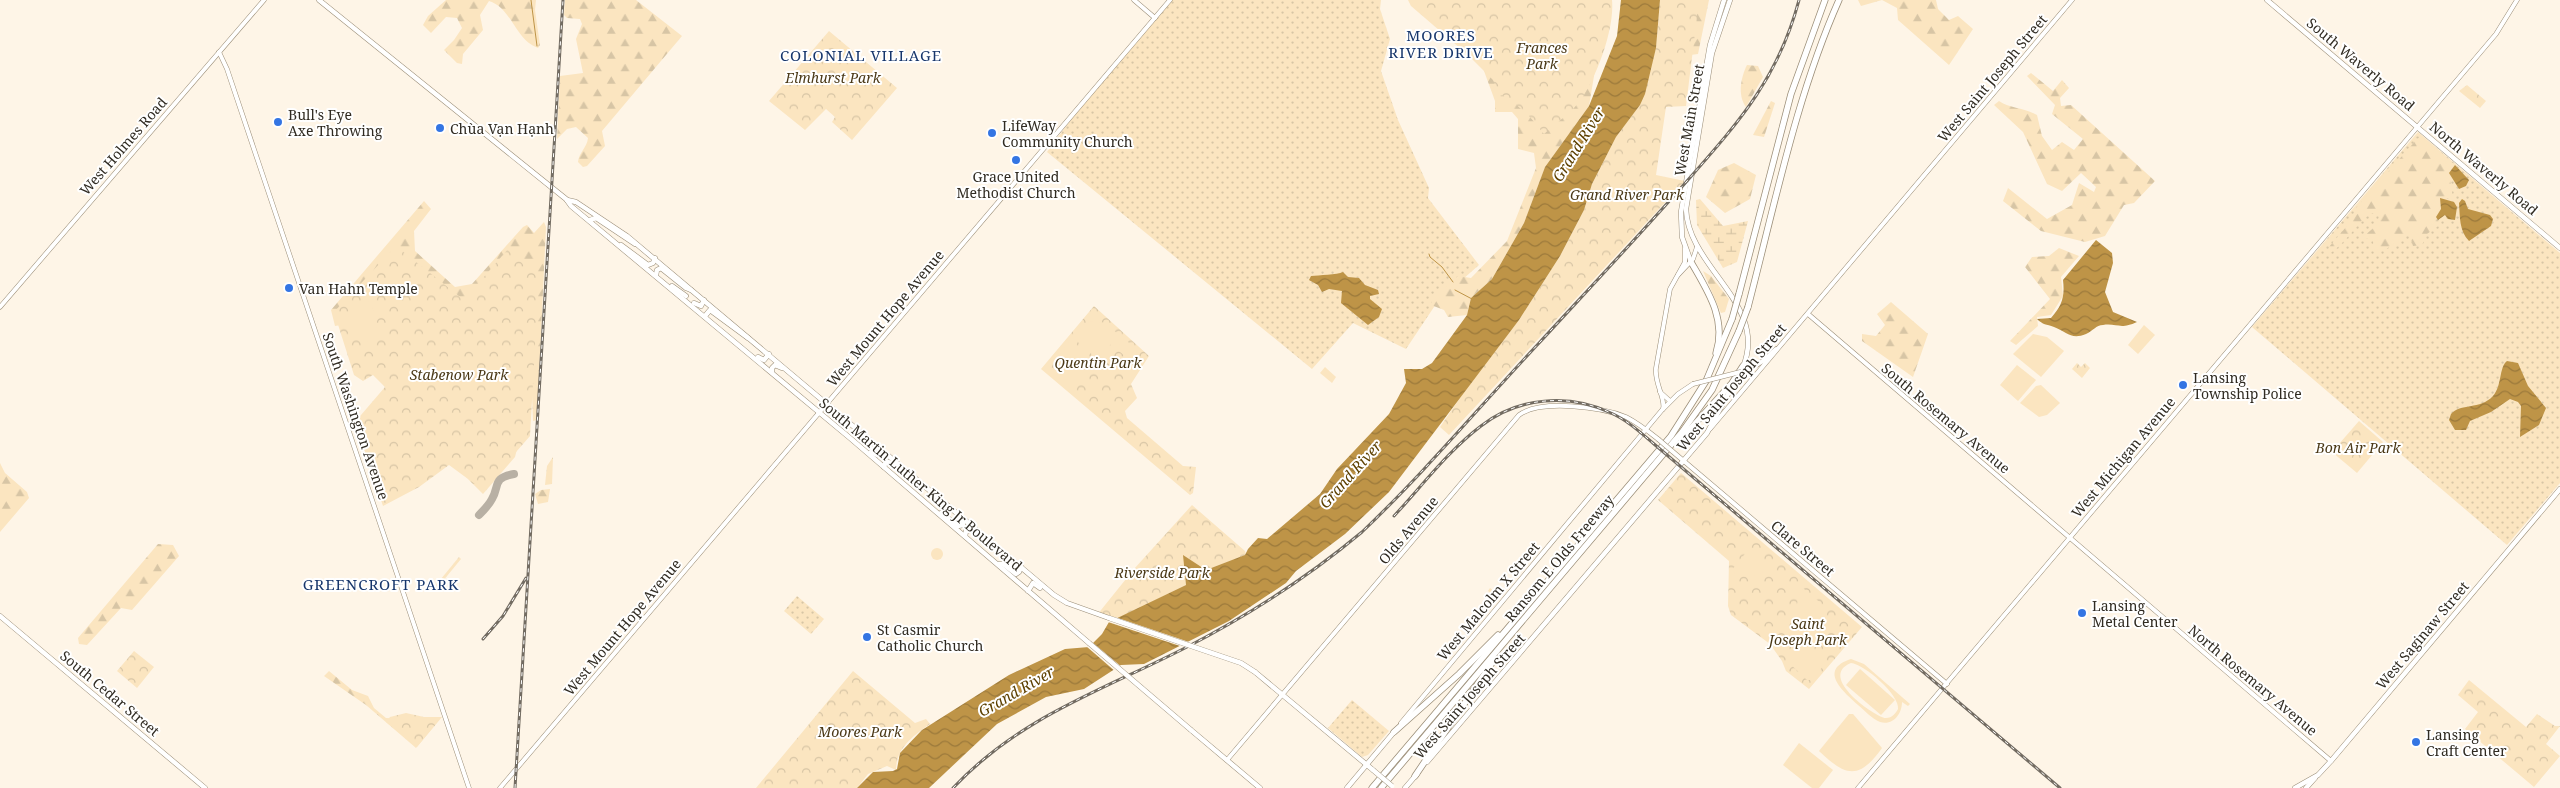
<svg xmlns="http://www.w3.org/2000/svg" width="2560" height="788" font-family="'Noto Serif',serif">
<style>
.grass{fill:url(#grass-dots)}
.forest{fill:url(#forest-firs)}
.wetland{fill:url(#wetland-marsh)}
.park{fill:url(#park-crowns)}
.pitch{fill:#fbe5c0;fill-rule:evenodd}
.water{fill:url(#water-waves)}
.pier{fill:#fef5e7}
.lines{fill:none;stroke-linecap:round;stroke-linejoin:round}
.stream{stroke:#be9447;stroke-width:1}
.taxiway{stroke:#b8b0a4;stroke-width:8}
.tertiary-casing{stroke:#9b8e78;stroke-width:5}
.secondary-casing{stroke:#9b8e78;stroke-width:5.5}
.primary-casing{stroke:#9b8e78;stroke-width:5.5}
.motorway-casing{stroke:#9b8e78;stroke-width:7}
.tertiary{stroke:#fff;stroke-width:4}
.secondary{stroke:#fff;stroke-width:4.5}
.primary{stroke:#fff;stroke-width:4.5}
.motorway{stroke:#fff;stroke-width:5.5}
.rail-casing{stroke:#726b61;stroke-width:3}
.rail{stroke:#fff;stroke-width:1;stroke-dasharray:4;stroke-linecap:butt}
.tertiary-bridge-casing{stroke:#9b8e78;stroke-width:5;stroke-linecap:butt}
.primary-bridge-casing{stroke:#9b8e78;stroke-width:5.5;stroke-linecap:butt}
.motorway-bridge-casing{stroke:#9b8e78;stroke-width:7;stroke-linecap:butt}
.tertiary-bridge{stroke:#fff;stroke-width:4}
.primary-bridge{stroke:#fff;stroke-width:4.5}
.motorway-bridge{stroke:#fff;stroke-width:5.5}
.poi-dot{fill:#3475e3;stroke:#fff;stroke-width:2}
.labels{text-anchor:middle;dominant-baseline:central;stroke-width:4;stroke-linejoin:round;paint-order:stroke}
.park-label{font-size:14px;font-style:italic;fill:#4a3816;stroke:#fff}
.street-label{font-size:14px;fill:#302b22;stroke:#fff}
.poi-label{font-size:14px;fill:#302b22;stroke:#fff;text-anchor:start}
.neighbourhood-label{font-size:15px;letter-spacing:1px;fill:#17366b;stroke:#fff}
.water-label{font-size:15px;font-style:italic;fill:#5d4000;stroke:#fff}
</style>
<defs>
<pattern id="grass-dots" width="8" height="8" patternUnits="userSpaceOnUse" patternTransform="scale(1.25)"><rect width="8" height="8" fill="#fbe5c0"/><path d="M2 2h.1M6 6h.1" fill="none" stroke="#d7c5a5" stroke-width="1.8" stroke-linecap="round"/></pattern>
<pattern id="forest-firs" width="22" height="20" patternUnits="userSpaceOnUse" patternTransform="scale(1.25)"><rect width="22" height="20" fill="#fbe5c0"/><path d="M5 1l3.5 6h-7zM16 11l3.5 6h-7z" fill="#d7c5a5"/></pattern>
<pattern id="wetland-marsh" width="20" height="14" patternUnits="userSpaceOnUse" patternTransform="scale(1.25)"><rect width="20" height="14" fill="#fbe5c0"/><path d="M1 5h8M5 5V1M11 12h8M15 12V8" fill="none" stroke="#d7c5a5"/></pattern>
<pattern id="park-crowns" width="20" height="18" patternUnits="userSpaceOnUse" patternTransform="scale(1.25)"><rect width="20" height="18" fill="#fbe5c0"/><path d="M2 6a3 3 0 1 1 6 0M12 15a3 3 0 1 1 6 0" fill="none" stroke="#d7c5a5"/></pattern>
<pattern id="water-waves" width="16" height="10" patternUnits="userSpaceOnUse" patternTransform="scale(1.25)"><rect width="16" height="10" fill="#be9447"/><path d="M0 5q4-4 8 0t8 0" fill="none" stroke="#9b793b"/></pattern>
</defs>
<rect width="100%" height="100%" fill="#fef5e7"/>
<g class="grass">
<polygon points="1169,0 1381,0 1380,9 1390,39 1381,71 1398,120 1429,188 1428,198 1479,265 1438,301 1406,349 1353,323 1312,369 1047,152 1092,91"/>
<polygon points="2418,132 2560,253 2560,483 2507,545 2252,327"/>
<polygon points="459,557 461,559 438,587 436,585"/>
<polygon points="797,596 824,619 811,634 784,611"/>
<polygon points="1352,700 1389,731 1368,755 1362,757 1328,728"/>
</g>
<g class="forest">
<path d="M 446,0 L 536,0 L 535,10 L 540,45 L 538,48 C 515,40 512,8 489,1 L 480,15 L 483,30 L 463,54 L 462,64 L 457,63 L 444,50 L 454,40 L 462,28 L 457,18 L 446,17 L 431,33 L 423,25 L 428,16 Z"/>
<path d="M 565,0 L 636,0 L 682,36 L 602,131 L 605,146 L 587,166 L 583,167 L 578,162 C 579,152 587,148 588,138 L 576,127 L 567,129 L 557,139 L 560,76 L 583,73 L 576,39 L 582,24 L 580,19 L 567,18 L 564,15 Z"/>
<polygon points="1677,0 1709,0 1698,54 1675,57"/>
<polygon points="1858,0 1936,0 1938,9 1949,20 1958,16 1973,29 1949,65 1898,20 1897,8 1882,0 1861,6"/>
<polygon points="1606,39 1595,70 1589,106 1545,167 1524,223 1492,279 1471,298 1467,315 1448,317 1444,310 1431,305 1432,299 1458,276 1471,278 1507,241 1536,168 1534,153 1518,149 1518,119 1512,112 1495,112 1495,101 1484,71 1501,76"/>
<path d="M 1747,65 L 1758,66 L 1763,77 L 1746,107 C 1737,95 1741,77 1747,65 Z"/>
<path d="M 2031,73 L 2053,91 L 2062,80 L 2069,88 L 2060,98 L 2061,106 L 2071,105 L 2155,181 L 2134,203 L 2124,205 L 2105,236 L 2085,242 L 2041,231 L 2003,201 L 2008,188 L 2047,219 L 2072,205 L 2079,183 L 2094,192 L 2096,187 L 2081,173 L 2062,191 L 2047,184 L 2023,132 L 1994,105 L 1999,101 C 2011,109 2023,107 2037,115 L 2042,136 L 2052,150 L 2062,142 L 2074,150 L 2083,139 L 2052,114 L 2055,105 L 2027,76 Z"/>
<polygon points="1771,101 1775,103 1764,137 1753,135"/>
<path d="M 2418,138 L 2435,147 L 2455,165 L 2449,173 L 2453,198 L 2440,199 L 2438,226 L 2427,234 L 2422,245 L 2413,246 L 2409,233 L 2385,250 L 2374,253 L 2373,241 L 2363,237 L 2378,224 L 2379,215 L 2371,213 C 2355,225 2346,243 2329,254 L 2329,247 L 2358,213 L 2356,208 Z"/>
<polygon points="1734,163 1756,175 1750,199 1725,213 1706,197 1718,170"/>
<polygon points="424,201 431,209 414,231 415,251 455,287 472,284 523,227 527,225 534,233 544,222 546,227 537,420 533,421 530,344 520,437 515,457 483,494 469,480 341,325 335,326 331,310"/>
<polygon points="2059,248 2079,256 2061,277 2063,296 2051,315 2037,317 2038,326 2016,345 2010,341 2050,299 2025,267 2032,257 2049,256"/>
<polygon points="1703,271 1711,276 1729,299 1725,312 1721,313"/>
<polygon points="1891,302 1928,334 1913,377 1862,341 1862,334 1876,336 1885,325 1877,314"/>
<polygon points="553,457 552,484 545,485 547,466"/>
<polygon points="0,463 5,473 27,492 29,498 0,532"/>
<polygon points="550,489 548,502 538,504 535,494 541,490"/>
<polygon points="158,544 173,545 179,556 132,610 121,608 87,645 79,644 78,638"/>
<polygon points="329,671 352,690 368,696 374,708 386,718 439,720 416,748 366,705 324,676"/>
</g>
<polygon class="wetland" points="1700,199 1723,226 1748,221 1737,262 1723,268 1697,225 1696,200"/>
<g class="park">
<path d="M 1408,0 L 1612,0 C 1615,30 1594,86 1574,108 C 1565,117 1554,125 1544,134 L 1530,117 L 1512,101 L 1499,94 L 1493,80 L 1468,55 L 1411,6 Z"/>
<polygon points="1660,0 1696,0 1697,17 1686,106 1666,107 1656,175 1685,181 1449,435 1440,427 1471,382 1519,320 1560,256 1584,210 1592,184 1616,137 1640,105 1656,48"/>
<polygon points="829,31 897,88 852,140 832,122 835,117 826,109 805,130 769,101"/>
<polygon points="2467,85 2486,101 2480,108 2459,91"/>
<polygon points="396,246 464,300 508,249 539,274 530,436 483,490 449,465 419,487 383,506 355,422 385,387 373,375 363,381 354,375 334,312"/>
<polygon points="1094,306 1149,356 1131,384 1137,398 1125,411 1127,418 1183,466 1196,467 1193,493 1190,495 1041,369"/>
<polygon points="2077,363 2081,367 2085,363 2090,368 2082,378 2072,369"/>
<polygon points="2359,421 2383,442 2357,473 2332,452"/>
<polygon points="1681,473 1862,627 1809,689 1786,671 1782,661 1770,644 1731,615 1728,606 1729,561 1658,500"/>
<polygon points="1192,505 1245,551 1246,555 1206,570 1184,556 1186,585 1113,621 1097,615 1134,569"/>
<polygon points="1490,588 1498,594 1498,597 1491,606 1486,602 1492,594 1488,591"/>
<polygon points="134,651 154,667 137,688 117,671"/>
<path d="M 853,671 L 915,723 L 926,719 L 930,724 C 913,736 896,748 896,770 L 887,766 L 868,774 L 857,788 L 756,788 Z"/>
<polygon points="2469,680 2526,727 2537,714 2555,726 2560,726 2546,744 2560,756 2534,787 2465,729 2478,712 2458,695"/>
<polygon points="406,713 424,717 442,717 417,747 386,722 390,717"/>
</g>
<g class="pitch">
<path d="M 368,301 C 379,314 383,339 362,343 L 344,326 L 344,320 Z"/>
<polygon points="1092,321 1106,323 1119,335 1099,358 1096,358 1072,337 1083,325"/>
<polygon points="2144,325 2155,335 2138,354 2128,345"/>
<polygon points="2033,334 2047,337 2064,351 2041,377 2013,354"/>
<polygon points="1124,339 1136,348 1128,358 1116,349"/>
<path d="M 1069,342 L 1093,361 L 1093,366 L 1070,391 C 1050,373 1053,361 1069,342 Z"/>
<polygon points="2017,365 2036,380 2018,401 2000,385"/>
<polygon points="1325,367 1336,377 1332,383 1320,373"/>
<polygon points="2041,385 2060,403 2047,415 2039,417 2020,403 2036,386"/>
<circle cx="937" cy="554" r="6"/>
<path d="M 1748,550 L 1750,550 L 1769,567 C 1757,578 1745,580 1731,571 Z"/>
<path d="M 1803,588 L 1823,605 L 1823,609 L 1806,628 C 1795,614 1794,604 1803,588 Z"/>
<polygon points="1807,652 1818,654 1828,661 1811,680 1807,680 1788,662 1797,655"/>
<path d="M 1851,659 L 1864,664 L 1910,704 L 1908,706 L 1902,702 C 1902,714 1893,726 1880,722 C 1872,719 1864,710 1858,705 C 1844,692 1817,670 1851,659 ZM 1851,663 C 1864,664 1900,695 1898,709 C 1896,713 1892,718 1886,718 C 1878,719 1816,677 1851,663 Z"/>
<polygon points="1860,669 1895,700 1881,715 1846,685"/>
<path d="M 1849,714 L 1853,714 L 1882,748 C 1859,780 1846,777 1819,751 Z"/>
<polygon points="1799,743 1833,770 1819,788 1812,788 1783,765"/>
</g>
<g class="water">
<polygon points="1621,0 1660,0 1656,48 1645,94 1640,105 1616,137 1592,184 1584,210 1560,256 1519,320 1389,492 1345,534 1296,571 1286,583 1229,621 1144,664 1121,665 1084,689 1046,697 997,724 929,788 857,788 873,772 893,771 897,769 900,753 922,730 1009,675 1065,649 1089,647 1102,634 1109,622 1186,585 1183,555 1206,570 1245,555 1248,549 1258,538 1267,539 1320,494 1337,469 1389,414 1406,383 1404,369 1422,369 1432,363 1467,315 1471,298 1492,279 1524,223 1545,167 1589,106 1617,36"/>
<polygon points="2455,165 2469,180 2466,186 2459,189 2449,173"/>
<polygon points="2440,198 2454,202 2457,207 2455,220 2448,219 2445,215 2438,220 2436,217 2441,209"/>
<path d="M 2462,199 L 2465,201 L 2468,209 L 2490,215 L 2493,219 L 2491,226 L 2469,241 C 2459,231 2460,216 2459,203 Z"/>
<path d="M 2096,240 L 2112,253 L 2113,263 L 2105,292 L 2113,312 L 2137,322 C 2120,330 2117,323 2103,325 C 2096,325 2093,331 2086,334 C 2071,340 2067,332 2054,327 C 2046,324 2043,325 2037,319 L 2051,318 C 2062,306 2065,297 2063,280 Z"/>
<path d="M 1343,272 L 1348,277 L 1359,278 L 1365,285 L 1378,290 L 1379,294 L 1370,296 L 1370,299 L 1382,309 L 1379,317 L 1368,325 L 1341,303 L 1342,291 L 1329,289 L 1322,292 L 1318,285 L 1309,280 L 1311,276 C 1319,275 1337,275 1343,272 Z"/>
<path d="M 2507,361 L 2518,363 L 2528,386 L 2546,408 L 2539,425 L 2520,437 L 2521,406 L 2518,402 L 2510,399 L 2491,412 L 2470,421 L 2466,430 L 2455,430 L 2449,420 L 2451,414 C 2460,403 2480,410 2493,396 C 2502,386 2499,367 2507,361 Z"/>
</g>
<g class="pier">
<polygon points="1115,617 1192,643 1183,647 1108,622"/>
<polygon points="1092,642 1123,668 1116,672 1086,646"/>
</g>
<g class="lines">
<g class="stream">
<polyline points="531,0 537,46"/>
<polyline points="1429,254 1430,257 1442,267 1453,282"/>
<polyline points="1455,290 1472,299"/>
</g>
<path class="taxiway" d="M 479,515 C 483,511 489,505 492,499 C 500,485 492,478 514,474"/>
<defs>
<g id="tertiary">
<polyline points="1134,0 1155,18"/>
<polyline points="219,52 227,69 469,788"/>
<polyline points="1678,275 1693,259 1697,247"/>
<polyline points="0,307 264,0"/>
<polyline points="1808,314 2331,761"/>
<polyline points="1748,370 1763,361 1776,349"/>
<polyline points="1660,392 1670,401"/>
<path d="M 1663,409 C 1666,399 1654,383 1656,368 L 1670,289 L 1685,262 L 1685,248"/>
<polyline points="1710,429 2072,0"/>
<polyline points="1672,451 1947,684"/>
<polyline points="1401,723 1662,410 1678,394 1693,384"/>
<path d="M 1227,760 L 1519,415 C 1541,399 1602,407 1626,417 C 1638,423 1648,431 1658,439"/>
<polyline points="500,788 1170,0"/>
<polyline points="1858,788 2496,34 2517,0"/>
</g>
<g id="secondary">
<path d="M 1730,0 L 1712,53 L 1686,209 C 1688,268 1769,304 1743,367"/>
<polyline points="2267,0 2560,248"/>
<polyline points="1691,262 1682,237 1681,212 1710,45 1724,0"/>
<polyline points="1427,762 1707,433 1734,383"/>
<polyline points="1347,788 1394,732"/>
<polyline points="1405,788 1417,774"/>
</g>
<g id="primary">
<polyline points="319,0 566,199 571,206 850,438 1089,643"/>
<polyline points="567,200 576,202 627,236 1054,595 1067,603 1109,618"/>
<polyline points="590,220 596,218 635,244"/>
<polyline points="621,245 648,265 653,263 655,258"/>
<polyline points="656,275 657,270 661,268 686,288 691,290"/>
<polyline points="672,286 686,296"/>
<polyline points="694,303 701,306 704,300"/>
<polyline points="705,316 710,310 748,338"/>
<polyline points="758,357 764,360 769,354"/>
<polyline points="772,372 772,368 775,365 782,368"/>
<polyline points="871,452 877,455 881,448"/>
<polyline points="884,467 886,461 896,465"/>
<polyline points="903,471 919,482"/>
<polyline points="941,513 958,526 963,525 964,519"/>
<polyline points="965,536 966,531 971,530 984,538"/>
<polyline points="998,564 1003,564 1016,574 1019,572 1021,567"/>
<polyline points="1028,591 1033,583 1040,588"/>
<polyline points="0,616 205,788"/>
<polyline points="1255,672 1373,770"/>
<polyline points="1191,730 1260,788"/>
<polyline points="2295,788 2318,775 2331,761 2560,489"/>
<polyline points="2306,788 2315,778"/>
</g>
<g id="motorway">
<path d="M 1691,262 C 1707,290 1727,319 1716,353"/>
<polyline points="1739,294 1791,94 1825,0"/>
<path d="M 1748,307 C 1775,204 1796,97 1839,0"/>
<polyline points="1681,439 1732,383 1743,366"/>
<polyline points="1394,732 1459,674 1498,635"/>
<polyline points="1415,776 1494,660"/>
<polyline points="1372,788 1671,436 1706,381 1732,319"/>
<polyline points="1381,788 1682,432 1712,390 1739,331"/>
</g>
</defs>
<use href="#tertiary" class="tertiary-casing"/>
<use href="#secondary" class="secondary-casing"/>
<use href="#primary" class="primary-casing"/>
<use href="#motorway" class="motorway-casing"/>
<use href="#tertiary" class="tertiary"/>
<use href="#secondary" class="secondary"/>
<use href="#primary" class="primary"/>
<use href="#motorway" class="motorway"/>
<defs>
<g id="rail">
<path d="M 1394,516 C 1422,486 1448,451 1481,426 C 1518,397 1569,393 1611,413 C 1627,420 1641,433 1654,444 L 2060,788"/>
<polyline points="483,639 503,616 526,578"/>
<polyline points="515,788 563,0"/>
<path d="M 953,788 C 1020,717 1101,691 1185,648 C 1249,615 1307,578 1362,532 C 1425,472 1481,405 1540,342 C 1587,291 1634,241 1680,189 C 1734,127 1777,83 1799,0"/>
</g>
</defs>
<use href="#rail" class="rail-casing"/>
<use href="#rail" class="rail"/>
<defs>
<g id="tertiary-bridge">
<polyline points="1693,384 1748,370"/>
<polyline points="1658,439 1672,451"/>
</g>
<g id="primary-bridge">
<polyline points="1109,618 1241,663 1255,672"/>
<polyline points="1089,643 1191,730"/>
<polyline points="1373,770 1392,786"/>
</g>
<g id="motorway-bridge">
<polyline points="1732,319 1739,294"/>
<polyline points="1739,331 1748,307"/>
</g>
</defs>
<use href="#tertiary-bridge" class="tertiary-bridge-casing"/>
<use href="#primary-bridge" class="primary-bridge-casing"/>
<use href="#motorway-bridge" class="motorway-bridge-casing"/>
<use href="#tertiary-bridge" class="tertiary-bridge"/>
<use href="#primary-bridge" class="primary-bridge"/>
<use href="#motorway-bridge" class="motorway-bridge"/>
</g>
<g class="poi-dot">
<circle cx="278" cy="122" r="5"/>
<circle cx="440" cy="128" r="5"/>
<circle cx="992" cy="133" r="5"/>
<circle cx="1016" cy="160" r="5"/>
<circle cx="289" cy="288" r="5"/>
<circle cx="2183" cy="385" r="5"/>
<circle cx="2082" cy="613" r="5"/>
<circle cx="867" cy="637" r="5"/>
<circle cx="2416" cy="742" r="5"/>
</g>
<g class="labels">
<g class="park-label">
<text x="1542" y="47">Frances<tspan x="1542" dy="16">Park</tspan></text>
<text x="833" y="77">Elmhurst Park</text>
<text x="1627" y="194">Grand River Park</text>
<text x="1098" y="362">Quentin Park</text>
<text x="459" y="374">Stabenow Park</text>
<text x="2358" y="447">Bon Air Park</text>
<text x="1162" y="572">Riverside Park</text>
<text x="1808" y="623">Saint<tspan x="1808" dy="16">Joseph Park</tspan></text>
<text x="860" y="731">Moores Park</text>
</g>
<g class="street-label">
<text transform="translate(2361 64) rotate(40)">South Waverly Road</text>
<text transform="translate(1992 78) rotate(-50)">West Saint Joseph Street</text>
<text transform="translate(1689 120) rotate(-80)">West Main Street</text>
<text transform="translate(123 146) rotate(-49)">West Holmes Road</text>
<text transform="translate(2484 168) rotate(40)">North Waverly Road</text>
<text transform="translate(885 318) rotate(-50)">West Mount Hope Avenue</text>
<text transform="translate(1731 387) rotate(-50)">West Saint Joseph Street</text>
<text transform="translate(356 416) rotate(71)">South Washington Avenue</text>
<text transform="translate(1946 418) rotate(40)">South Rosemary Avenue</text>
<text transform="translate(2123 457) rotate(-50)">West Michigan Avenue</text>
<text transform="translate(921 484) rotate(40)">South Martin Luther King Jr Boulevard</text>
<text transform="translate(1408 530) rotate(-50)">Olds Avenue</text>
<text transform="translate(1803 548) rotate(40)">Clare Street</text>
<text transform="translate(1559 558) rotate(-50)">Ransom E Olds Freeway</text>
<text transform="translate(1488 601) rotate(-50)">West Malcolm X Street</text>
<text transform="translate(622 627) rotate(-50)">West Mount Hope Avenue</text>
<text transform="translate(2422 635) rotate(-50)">West Saginaw Street</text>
<text transform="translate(2253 680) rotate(40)">North Rosemary Avenue</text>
<text transform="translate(110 693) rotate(40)">South Cedar Street</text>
<text transform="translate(1469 696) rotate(-49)">West Saint Joseph Street</text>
</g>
<g class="poi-label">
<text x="288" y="114">Bull's Eye<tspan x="288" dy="16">Axe Throwing</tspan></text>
<text x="1002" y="125">LifeWay<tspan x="1002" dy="16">Community Church</tspan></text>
<text x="450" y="128">Chùa Vạn Hạnh</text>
<text x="1016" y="176" text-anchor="middle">Grace United<tspan x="1016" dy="16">Methodist Church</tspan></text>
<text x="299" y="288">Van Hahn Temple</text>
<text x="2193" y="377">Lansing<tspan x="2193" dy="16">Township Police</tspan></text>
<text x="2092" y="605">Lansing<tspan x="2092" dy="16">Metal Center</tspan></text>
<text x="877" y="629">St Casmir<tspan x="877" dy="16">Catholic Church</tspan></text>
<text x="2426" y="734">Lansing<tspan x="2426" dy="16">Craft Center</tspan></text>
</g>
<g class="neighbourhood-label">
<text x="1441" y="35">MOORES<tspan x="1441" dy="17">RIVER DRIVE</tspan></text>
<text x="861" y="55">COLONIAL VILLAGE</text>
<text x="381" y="584">GREENCROFT PARK</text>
</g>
<g class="water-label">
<text transform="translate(1578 144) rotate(-58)">Grand River</text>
<text transform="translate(1350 474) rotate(-48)">Grand River</text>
<text transform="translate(1016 691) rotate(-30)">Grand River</text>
</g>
</g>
</svg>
